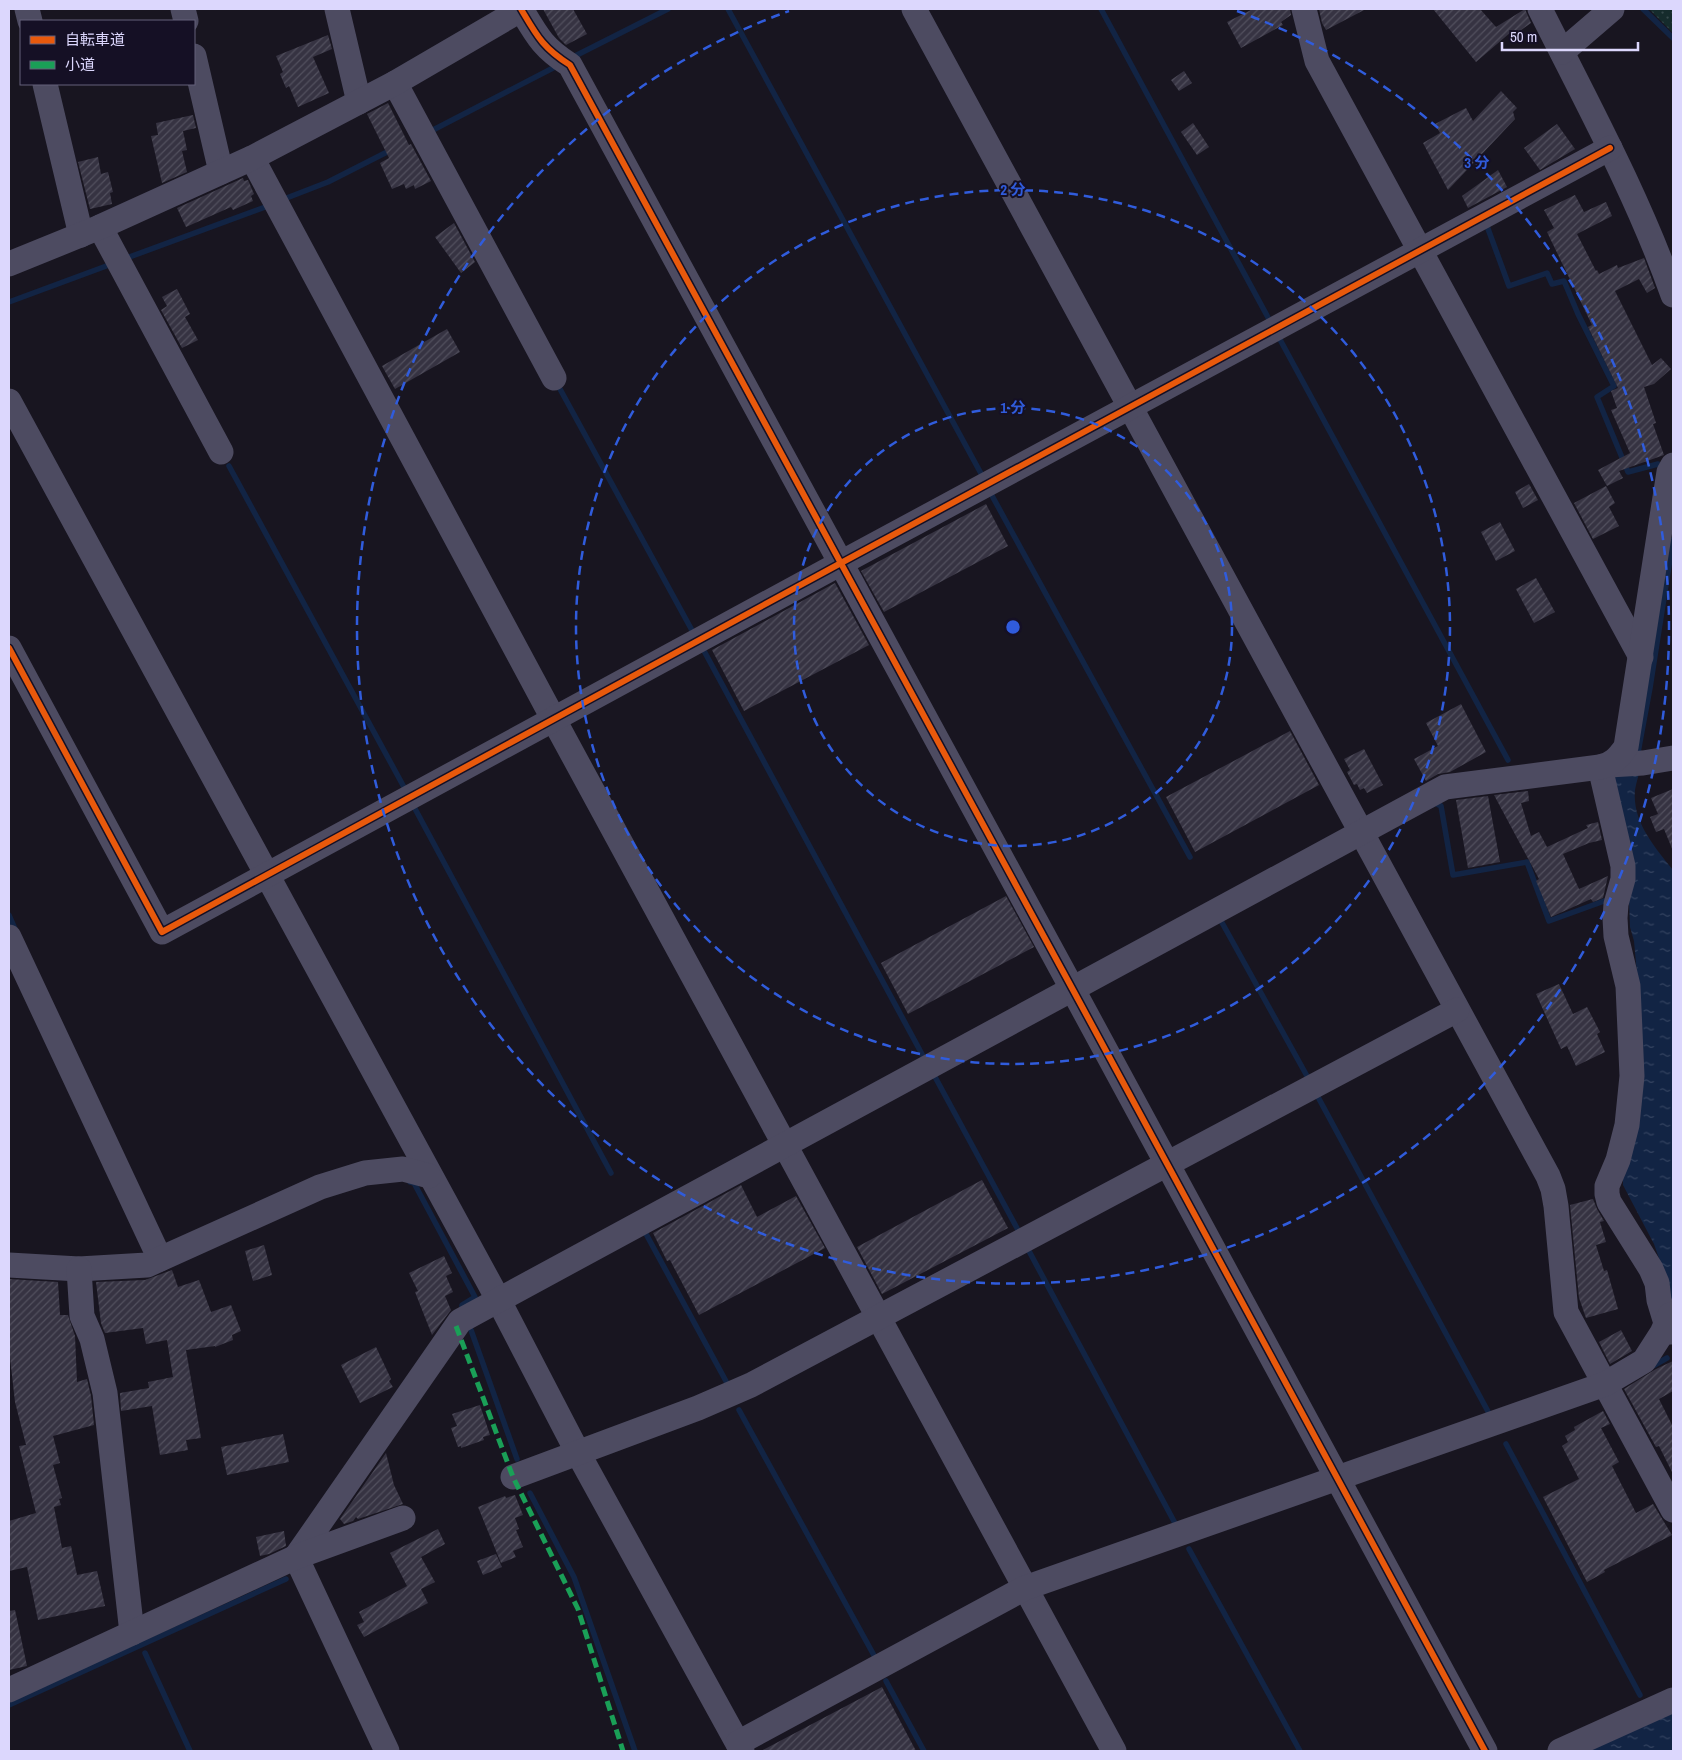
<svg xmlns="http://www.w3.org/2000/svg" width="1682" height="1760" font-family="'Archivo Narrow','Noto Sans JP',sans-serif">
<style>
.grass{fill:url(#grass-dots)}
.water{fill:url(#water-ripples)}
.lines{fill:none;stroke-linecap:round;stroke-linejoin:round}
.stream{stroke:#122444;stroke-width:5.5}
.building{fill:url(#building-hatch)}
.minor{stroke:#4d4b61;stroke-width:25}
.quiet{stroke:#1a9f57;stroke-width:5;stroke-dasharray:10 5;stroke-linecap:butt}
.cycleway-casing{stroke:#151025;stroke-width:9}
.cycleway{stroke:#e8590c;stroke-width:6}
.ring{fill:none;stroke:#305cdc;stroke-width:2.5;stroke-dasharray:9 6}
.centre{fill:#305cdc;stroke:#151025;stroke-width:2.5}
.ring-label{font-size:15px;text-anchor:middle;font-weight:bold;fill:#305cdc;stroke:#151025;stroke-width:4;stroke-linejoin:round;paint-order:stroke}
</style>
<defs>
<pattern id="grass-dots" width="8" height="8" patternUnits="userSpaceOnUse" patternTransform="scale(1.25)"><rect width="8" height="8" fill="#152b2c"/><path d="M2 2h.1M6 6h.1" fill="none" stroke="#36494c" stroke-width="1.8" stroke-linecap="round"/></pattern>
<pattern id="water-ripples" width="26" height="14" patternUnits="userSpaceOnUse" patternTransform="scale(1.25)"><rect width="26" height="14" fill="#122444"/><path d="M2 4q2-2 4 0t4 0M15 11q2-2 4 0t4 0" fill="none" stroke="#344360"/></pattern>
<pattern id="building-hatch" width="6" height="6" patternUnits="userSpaceOnUse" patternTransform="scale(1.25)"><rect width="6" height="6" fill="#363342"/><path d="M-1 1l2-2M0 6l6-6M5 7l2-2" fill="none" stroke="#52505e"/></pattern>
</defs>
<rect width="100%" height="100%" fill="#181520"/>
<polygon class="grass" points="1649,9 1673,9 1673,33"/>
<g class="water">
<path d="M 1641,767 C 1639,774 1636,783 1635,790 C 1632,822 1655,847 1673,870 L 1673,1308 L 1666,1278 L 1654,1244 L 1623,1185 L 1623,1168 L 1639,996 L 1634,941 L 1630,927 L 1629,900 L 1612,776 Z"/>
<polygon points="1673,1706 1673,1751 1572,1751"/>
</g>
<g class="lines">
<g class="stream">
<polyline points="728,9 984,479"/>
<polyline points="1101,9 1271,323"/>
<polyline points="1643,9 1673,38"/>
<polyline points="571,58 668,9"/>
<polyline points="433,130 553,68"/>
<polyline points="284,199 328,182 393,149"/>
<polyline points="1487,226 1509,286 1547,273 1552,284 1564,281 1578,314 1614,386 1597,397 1628,472 1658,464"/>
<polyline points="124,259 268,206"/>
<polyline points="9,302 109,265"/>
<polyline points="1277,334 1508,760"/>
<polyline points="560,389 694,634"/>
<polyline points="229,466 405,789"/>
<polyline points="990,492 1190,857"/>
<polyline points="703,649 923,1056"/>
<polyline points="1637,758 1650,688 1673,540"/>
<polyline points="413,805 611,1173"/>
<polyline points="1432,805 1435,803 1441,806 1453,875 1527,862 1549,921 1607,900"/>
<polyline points="9,915 16,931"/>
<polyline points="1220,919 1307,1076"/>
<polyline points="934,1075 1018,1230"/>
<polyline points="1318,1097 1491,1417"/>
<polyline points="410,1182 414,1183 475,1297 462,1305 462,1308"/>
<polyline points="645,1232 727,1383"/>
<polyline points="1029,1251 1176,1525"/>
<polyline points="471,1330 517,1459"/>
<polyline points="1651,1367 1667,1358"/>
<polyline points="739,1410 876,1659"/>
<polyline points="1506,1444 1640,1695"/>
<polyline points="530,1493 574,1577 635,1751"/>
<polyline points="1189,1549 1300,1751"/>
<polyline points="145,1653 190,1751"/>
<polyline points="886,1681 924,1751"/>
<polyline points="9,1705 286,1579"/>
</g>
</g>
<g class="building">
<polygon points="543,9 573,9 587,34 566,45 559,38"/>
<polygon points="1253,9 1290,9 1291,15 1281,22 1283,25 1241,48 1227,22"/>
<polygon points="1319,9 1366,9 1326,30 1322,23"/>
<polygon points="1433,9 1480,9 1496,27 1525,9 1531,23 1513,36 1511,32 1476,62"/>
<polygon points="328,35 332,49 313,57 329,93 298,107 289,86 286,88 280,74 283,72 276,56"/>
<polygon points="1184,71 1192,83 1179,91 1171,80"/>
<polygon points="1501,91 1517,108 1513,112 1515,119 1448,190 1423,143 1440,133 1435,124 1466,108 1473,121"/>
<polygon points="388,103 409,145 411,144 431,181 415,189 414,185 406,189 404,184 392,189 380,163 389,158 367,114"/>
<polygon points="193,115 196,128 183,131 187,150 182,151 187,172 162,183 151,136 158,135 156,123"/>
<polygon points="1193,123 1209,147 1197,155 1181,132"/>
<polygon points="1557,124 1575,149 1540,170 1524,148"/>
<polygon points="98,157 101,174 108,172 113,192 110,193 112,204 90,209 78,162"/>
<polygon points="1498,170 1507,187 1468,208 1462,196"/>
<polygon points="243,178 244,181 248,180 254,194 251,196 253,201 233,210 231,207 186,227 177,208"/>
<polygon points="1575,195 1584,212 1606,202 1612,216 1577,234 1596,271 1597,270 1599,274 1617,265 1618,268 1644,258 1655,288 1647,293 1639,279 1615,291 1652,365 1661,358 1671,369 1654,384 1644,387 1656,423 1653,424 1664,455 1619,471 1623,478 1607,486 1598,470 1630,453 1611,410 1617,408 1611,391 1618,388 1588,327 1592,325 1547,232 1554,228 1544,210"/>
<polygon points="454,223 475,262 461,273 435,237"/>
<polygon points="177,289 190,314 185,317 198,340 182,348 161,310 167,306 162,297"/>
<polygon points="447,329 460,352 395,389 382,366"/>
<polygon points="1529,484 1538,500 1523,508 1515,492"/>
<polygon points="1606,486 1615,503 1609,507 1619,526 1593,539 1574,503"/>
<polygon points="986,504 1008,546 884,612 861,571"/>
<polygon points="1500,522 1515,551 1496,561 1481,532"/>
<polygon points="1536,578 1555,612 1534,623 1516,589"/>
<polygon points="835,583 869,645 744,711 712,650"/>
<polygon points="1461,704 1486,752 1450,772 1438,774 1426,781 1414,759 1438,746 1426,723"/>
<polygon points="1290,731 1319,785 1195,852 1166,797"/>
<polygon points="1364,749 1383,785 1367,793 1364,788 1360,790 1357,784 1354,785 1347,772 1350,770 1344,759"/>
<polygon points="1673,789 1673,851 1664,829 1656,832 1650,817 1658,814 1651,798"/>
<polygon points="1528,791 1529,801 1521,803 1531,836 1539,832 1547,847 1588,828 1586,825 1598,822 1602,840 1589,843 1563,854 1579,889 1608,876 1603,898 1593,902 1591,899 1551,917 1536,881 1539,879 1494,795"/>
<polygon points="1488,796 1500,862 1468,868 1456,800"/>
<polygon points="1006,896 1034,947 908,1014 881,963"/>
<polygon points="1559,984 1573,1014 1587,1007 1600,1032 1597,1034 1605,1052 1576,1066 1567,1046 1561,1049 1536,994"/>
<polygon points="982,1180 1008,1228 882,1294 857,1247"/>
<polygon points="741,1185 757,1217 796,1196 825,1248 699,1315 670,1260 667,1261 653,1233"/>
<polygon points="1593,1199 1597,1209 1604,1221 1600,1222 1606,1242 1596,1245 1604,1271 1607,1270 1618,1309 1586,1318 1579,1298 1570,1205"/>
<polygon points="264,1245 272,1275 253,1281 245,1251"/>
<polygon points="444,1256 452,1273 446,1276 453,1292 445,1296 451,1310 432,1335 415,1292 418,1291 409,1273"/>
<polygon points="172,1270 178,1287 199,1280 211,1312 231,1305 241,1331 232,1335 233,1340 215,1347 215,1346 186,1350 201,1438 186,1440 188,1450 160,1455 152,1406 121,1411 120,1393 149,1388 148,1382 173,1377 167,1340 146,1344 143,1328 105,1333 101,1323 96,1282 145,1280"/>
<polygon points="9,1279 58,1282 60,1315 68,1315 75,1336 77,1382 87,1379 91,1396 94,1425 53,1436 60,1463 53,1465 62,1498 59,1499 61,1505 54,1507 62,1548 71,1546 77,1575 97,1571 105,1606 38,1620 27,1567 9,1571 9,1521 36,1513 19,1446 26,1445 15,1402 9,1349"/>
<polygon points="1621,1330 1632,1351 1610,1364 1599,1342"/>
<polygon points="376,1347 391,1379 389,1381 393,1387 360,1403 341,1365"/>
<polygon points="1673,1361 1673,1391 1659,1399 1673,1427 1673,1474 1659,1446 1656,1447 1624,1389 1656,1369"/>
<polygon points="480,1405 490,1435 483,1437 484,1440 461,1448 461,1446 458,1447 451,1428 457,1426 452,1414"/>
<polygon points="1603,1411 1610,1424 1601,1428 1619,1462 1612,1466 1636,1513 1653,1504 1672,1535 1604,1570 1605,1572 1587,1582 1543,1497 1579,1479 1562,1446 1568,1442 1565,1436 1575,1430 1574,1427"/>
<polygon points="283,1434 289,1462 227,1475 221,1447"/>
<polygon points="386,1453 394,1485 403,1504 358,1519 356,1517 353,1521 344,1524 340,1519"/>
<polygon points="515,1495 523,1515 515,1518 519,1529 516,1530 523,1547 513,1551 516,1557 501,1563 478,1507 505,1496 506,1498"/>
<polygon points="438,1529 445,1544 421,1557 435,1582 421,1589 428,1603 364,1637 357,1625 364,1622 359,1612 407,1586 390,1553"/>
<polygon points="284,1531 286,1546 269,1554 260,1556 256,1537"/>
<polygon points="496,1554 502,1567 483,1575 477,1561"/>
<polygon points="15,1610 27,1666 9,1670 9,1611"/>
<polygon points="882,1687 916,1751 761,1751"/>
</g>
<g class="lines">
<g class="minor">
<polyline points="27,9 30,21"/>
<polyline points="183,9 186,21"/>
<polyline points="337,9 359,102"/>
<path d="M 521,9 C 537,36 543,48 570,65 L 1073,990 L 1485,1751"/>
<polyline points="914,9 1548,1176 1553,1189 1556,1206 1566,1312 1673,1510"/>
<polyline points="1304,9 1317,61 1641,657"/>
<path d="M 1540,9 C 1587,103 1638,196 1673,295"/>
<polyline points="1562,52 1612,9"/>
<polyline points="194,56 221,172"/>
<polyline points="395,83 554,378"/>
<polyline points="45,84 81,235"/>
<polyline points="252,158 554,720 1114,1751"/>
<polyline points="100,227 221,452"/>
<polyline points="9,264 100,227 252,158 395,83 522,9"/>
<polyline points="9,401 499,1301 578,1453 742,1751"/>
<polyline points="9,648 162,932 841,563 1610,148"/>
<polyline points="1609,765 1643,763 1673,758"/>
<polyline points="1600,767 1623,866 1623,879 1616,904 1615,918 1616,936 1628,986 1632,1076 1627,1125 1618,1160 1607,1186 1607,1194 1609,1202 1651,1269 1657,1283 1659,1300 1666,1323 1671,1332"/>
<polyline points="9,937 160,1259"/>
<polyline points="9,1265 79,1269 147,1265 320,1187 365,1173 403,1169 429,1176"/>
<polyline points="79,1269 82,1316 92,1339 105,1393 132,1633"/>
<polyline points="513,1477 698,1408 751,1385 1457,1010"/>
<path d="M 296,1557 L 460,1321 L 1445,787 L 1600,767 C 1613,764 1618,758 1626,747 L 1669,472 L 1673,465"/>
<polyline points="296,1557 387,1751"/>
<polyline points="9,1690 296,1557 403,1518"/>
<polyline points="738,1743 1025,1588 1605,1384 1644,1361 1662,1333 1670,1315 1673,1314"/>
<polyline points="1560,1751 1673,1700"/>
</g>
<polyline class="quiet" points="456,1326 513,1477 578,1609 623,1751"/>
<defs>
<g id="cycleway">
<path d="M 521,9 C 537,36 543,48 570,65 L 1073,990 L 1485,1751"/>
<polyline points="9,648 162,932 841,563 1610,148"/>
</g>
</defs>
<use href="#cycleway" class="cycleway-casing"/>
<use href="#cycleway" class="cycleway"/>
</g>
<g class="ring">
<circle cx="1013" cy="627" r="219"/>
<circle cx="1013" cy="627" r="437"/>
<path d="M1237 11A656 656 0 1 1 789 11"/>
</g>
<circle cx="1013" cy="627" r="8" class="centre"/>
<g class="ring-label">
<text x="1477" y="168">3 分</text>
<text x="1013" y="195">2 分</text>
<text x="1013" y="413">1 分</text>
</g>
<rect width="1682" height="1760" fill="none" stroke="#dcd7fd" stroke-width="20"/>
<rect x="20" y="20" width="175" height="65" fill="#151025" stroke="#65607b"/>
<rect x="30" y="36" width="25" height="8" fill="#e8590c" stroke="#65607b"/>
<text x="65" y="45" font-size="15" fill="#dcd7fd">自転車道</text>
<rect x="30" y="61" width="25" height="8" fill="#1a9f57" stroke="#65607b"/>
<text x="65" y="70" font-size="15" fill="#dcd7fd">小道</text>
<path d="M1502 42v8h136v-8" fill="none" stroke="#dcd7fd" stroke-width="2.5"/>
<text x="1510" y="42" font-size="15" fill="#dcd7fd" stroke="#151025" stroke-width="4" paint-order="stroke">50 m</text>
</svg>
